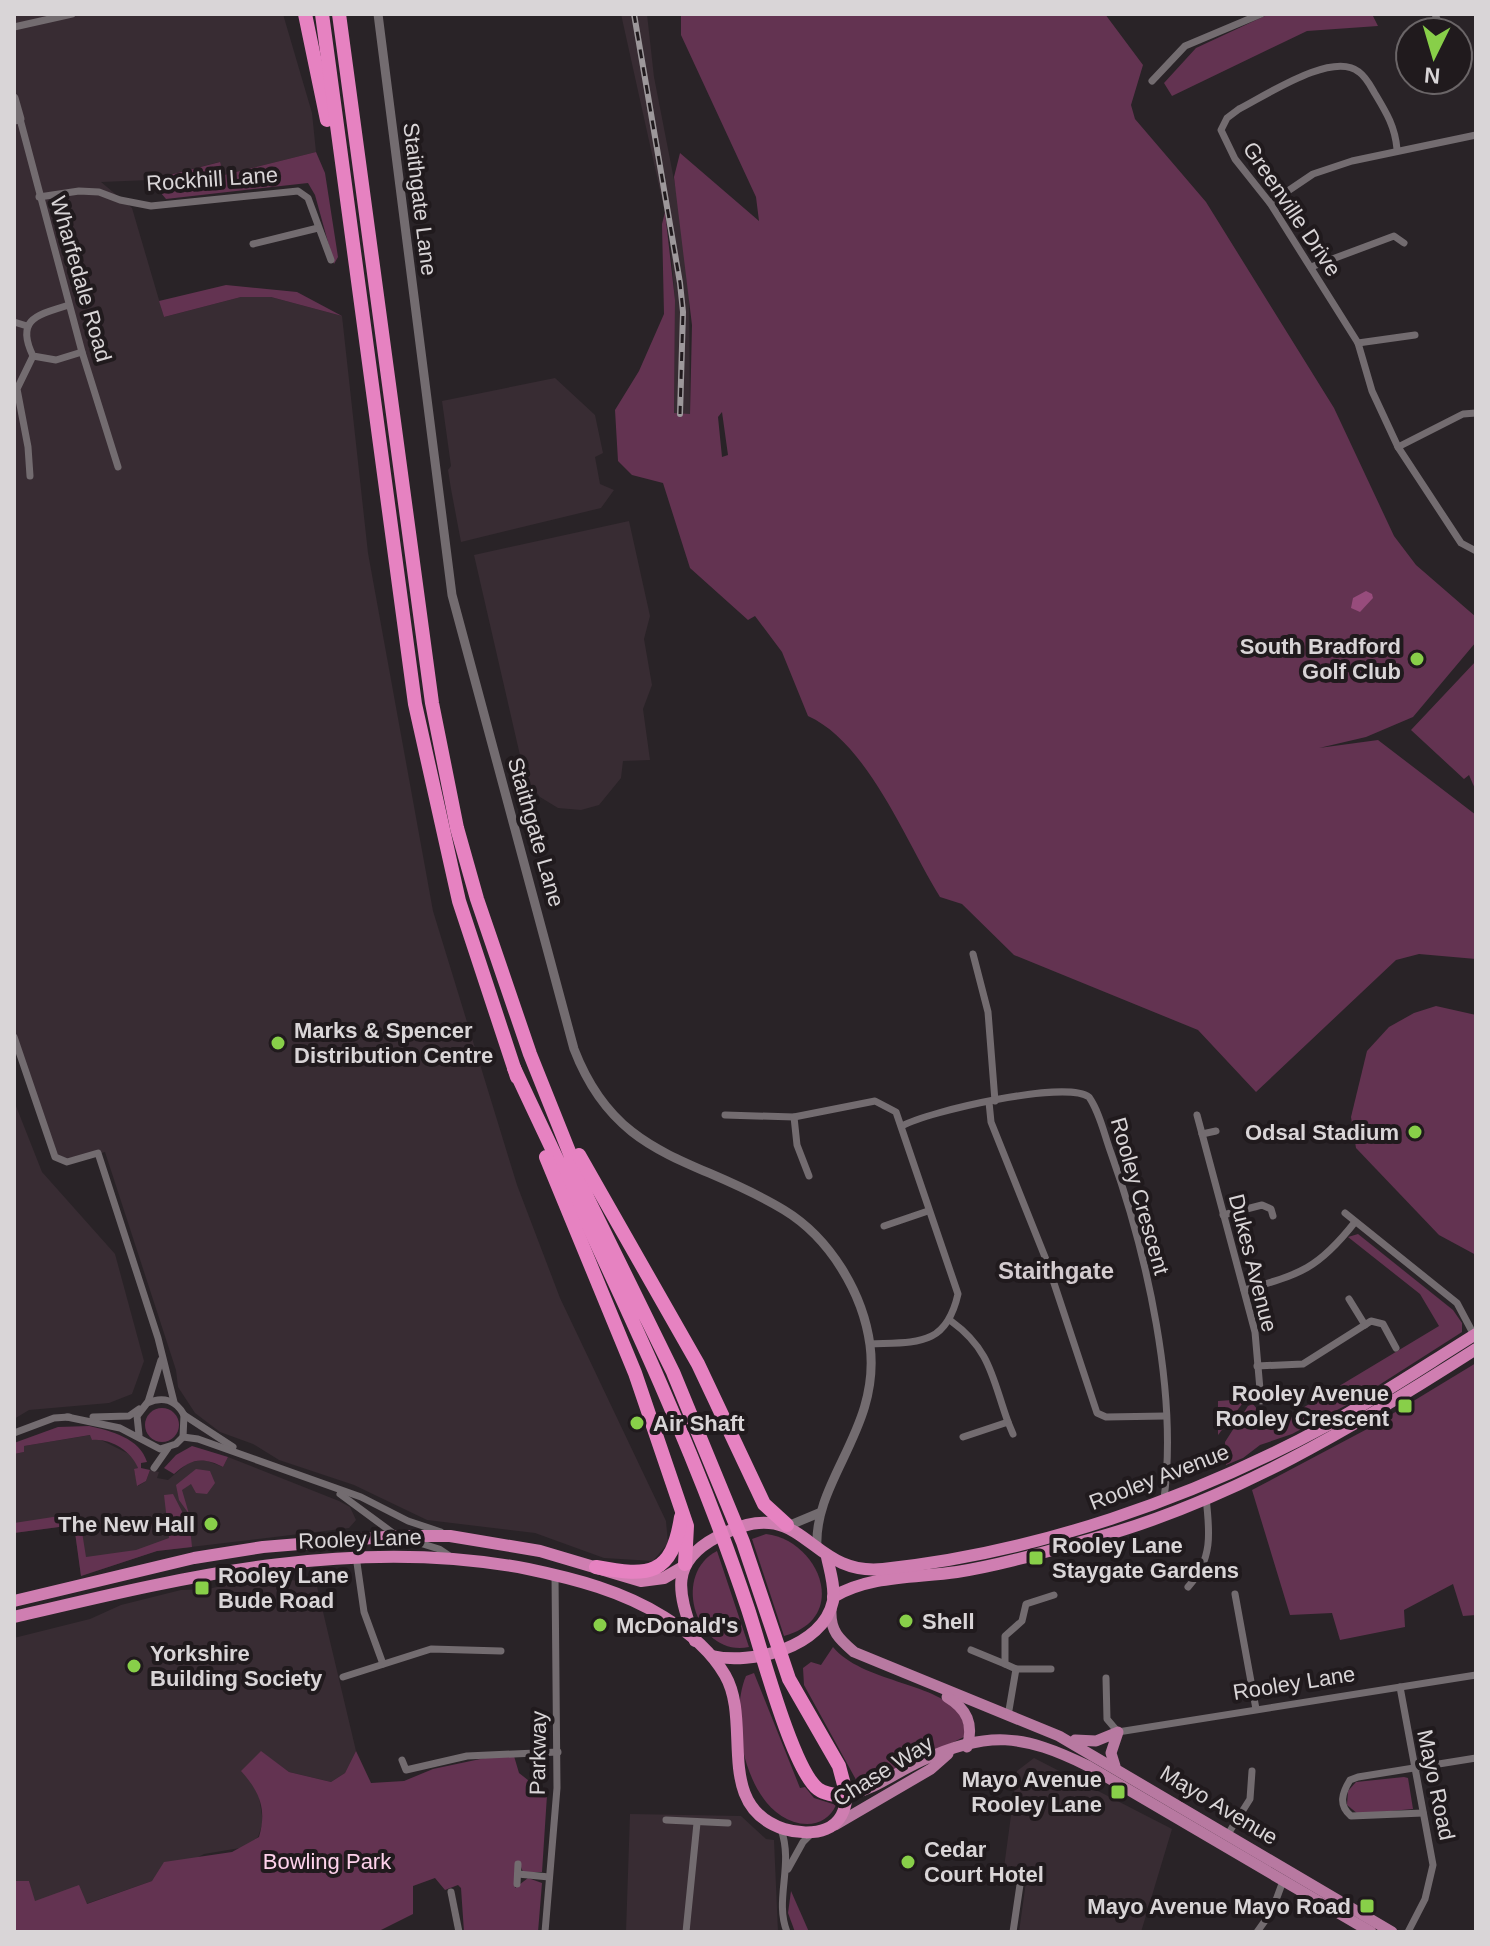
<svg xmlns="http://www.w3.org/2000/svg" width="1490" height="1946" font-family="Helvetica,sans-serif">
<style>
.built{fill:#382c33}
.green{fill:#633351;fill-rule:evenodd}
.water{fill:#974c7c}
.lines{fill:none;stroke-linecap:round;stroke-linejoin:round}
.minor{stroke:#736c70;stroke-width:7}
.tertiary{stroke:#736c70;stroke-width:9}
.primary{stroke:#b879a1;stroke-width:11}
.trunk{stroke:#cf7eb1;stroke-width:12}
.motorway{stroke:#e682c1;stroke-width:14}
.rail-casing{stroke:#9d989b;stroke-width:6}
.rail{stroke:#201a1d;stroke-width:3;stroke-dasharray:9;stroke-linecap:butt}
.poi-dot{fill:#88cf49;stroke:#201a1d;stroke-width:3}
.labels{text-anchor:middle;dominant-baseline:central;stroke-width:8;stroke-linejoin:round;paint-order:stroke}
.street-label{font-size:22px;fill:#d9d5d7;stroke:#201a1d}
.poi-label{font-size:22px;font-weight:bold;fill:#d9d5d7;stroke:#201a1d;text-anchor:start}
.park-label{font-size:22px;fill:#fed2eb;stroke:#201a1d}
.neighbourhood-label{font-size:24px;font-weight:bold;fill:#d3cbcf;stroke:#201a1d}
</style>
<rect width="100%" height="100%" fill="#292327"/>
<g class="built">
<polygon points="14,14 283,14 312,113 316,152 224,175 219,162 150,180 101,182 132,208 164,317 241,297 271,297 342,316 368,553 433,911 517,1185 560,1298 666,1521 668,1543 653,1561 604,1558 535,1533 427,1520 354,1485 279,1460 253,1444 220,1432 195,1413 178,1387 176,1370 105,1152 67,1162 55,1157 14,1037"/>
<polygon points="621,14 647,14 654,77 682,221 689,280 690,415 674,414 675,300 669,231"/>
<polygon points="555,378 595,415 603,453 595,457 600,484 614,490 601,508 461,542 451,489 448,470 451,466 442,401"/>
<polygon points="629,521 650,616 644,639 652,685 643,709 650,760 623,761 621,778 599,805 581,810 558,808 540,797 525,777 474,555"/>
<polygon points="14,1101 42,1172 115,1254 144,1361 132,1394 109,1403 29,1410 14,1419"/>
<polygon points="91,1435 133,1456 138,1468 134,1470 138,1486 146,1481 150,1470 159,1472 157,1478 168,1480 189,1462 205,1460 223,1467 228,1457 339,1501 350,1507 356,1520 349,1528 157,1551 81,1576 74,1525 14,1533 14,1454 24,1452 24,1446"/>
<polygon points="280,1573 286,1579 298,1581 315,1578 356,1751 345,1773 331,1782 289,1772 261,1752 258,1790 263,1822 258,1837 246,1847 204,1854 152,1881 86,1904 34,1901 29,1881 14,1881 14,1638 90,1619 121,1605 181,1590 208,1589"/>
<polygon points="1034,1758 1172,1829 1141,1932 1019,1932 1026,1882 1003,1875 1017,1771"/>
<polygon points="630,1814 741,1816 766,1839 774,1840 778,1932 626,1932"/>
</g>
<g class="green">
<path d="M 681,14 L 1105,14 L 1143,65 L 1131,105 L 1135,119 L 1206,202 L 1334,408 L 1394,536 L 1416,565 L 1476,617 L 1476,642 L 1413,717 L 1366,737 L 1319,748 L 1378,740 L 1476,815 L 1476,959 L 1419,954 L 1396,960 L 1256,1092 L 1198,1030 L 1014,955 L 962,904 L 940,897 C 906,842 868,743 808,716 L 782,652 L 755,616 L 748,620 L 690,568 L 663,483 L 632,475 L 618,461 L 615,410 L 639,371 L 664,314 L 662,224 L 665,212 L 675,300 L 674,413 L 690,414 L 692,325 L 674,177 L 680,153 L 759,221 L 756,197 L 681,35 ZM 722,412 L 728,455 L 722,457 L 718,417 Z"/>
<polygon points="1269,14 1372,14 1378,26 1307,31 1172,96 1164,83 1196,48"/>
<polygon points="316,152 325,173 338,257 334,264 315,195 308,183 166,199 150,180 220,162 224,175"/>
<polygon points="226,285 297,292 342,316 271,297 241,297 164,317 159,301"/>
<polygon points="1476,661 1476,791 1469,775 1464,779 1411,730"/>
<polygon points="1436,1006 1476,1015 1476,1255 1439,1235 1356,1148 1351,1117 1367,1051 1389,1027 1414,1013"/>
<polygon points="1358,1234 1453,1310 1462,1323 1462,1332 1354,1401 1292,1434 1260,1445 1243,1458 1226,1465 1225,1442 1248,1406 1253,1404 1271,1427 1439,1326 1420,1294 1348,1237"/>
<polygon points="1476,1363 1476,1615 1463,1616 1453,1584 1404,1610 1405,1627 1340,1640 1332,1613 1290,1615 1252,1490 1369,1428"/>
<polygon points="1246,1399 1218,1435 1218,1401"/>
<circle cx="162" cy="1425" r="17"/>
<path d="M 89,1426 C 111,1431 140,1438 147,1462 L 141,1463 L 141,1468 L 150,1470 L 146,1481 L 137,1486 L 134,1469 L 138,1468 C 131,1450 109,1438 92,1440 L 90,1435 L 24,1446 L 24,1452 L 14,1454 L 14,1443 L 58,1427 Z"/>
<path d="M 192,1446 L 228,1457 L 223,1467 C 203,1456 190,1459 174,1474 L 164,1468 L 176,1455 Z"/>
<polygon points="196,1469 210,1471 215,1483 207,1494 196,1493 191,1484 182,1490 189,1514 179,1500 176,1485"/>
<polygon points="173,1494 190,1527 192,1547 157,1551 81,1576 74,1525 14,1533 14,1523 79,1513 86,1557 136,1550 169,1538 164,1495"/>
<path d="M 766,1534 C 819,1540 851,1618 784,1636 L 752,1539 Z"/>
<path d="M 717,1551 L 749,1647 C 697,1658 670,1575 717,1551 Z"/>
<path d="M 833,1647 C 862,1682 934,1682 958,1712 C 964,1719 964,1728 966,1736 L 860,1787 L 804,1685 L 803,1668 L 811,1662 L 821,1665 Z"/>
<path d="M 754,1673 L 800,1788 L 805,1787 L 814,1798 L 836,1805 C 831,1817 820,1824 807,1824 C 748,1822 727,1720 746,1676 Z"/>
<path d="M 261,1751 L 289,1772 L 331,1782 L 345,1773 L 356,1751 L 371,1783 L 404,1781 L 433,1769 L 485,1758 L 514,1756 L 519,1773 L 547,1795 L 542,1872 L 523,1872 L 521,1867 L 515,1874 L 515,1888 L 528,1878 L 542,1883 L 538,1932 L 464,1932 L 461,1888 L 458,1885 L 445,1890 L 435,1878 L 413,1886 L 413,1914 L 377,1932 L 14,1932 L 14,1881 L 29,1881 L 35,1901 L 79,1885 L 87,1904 L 152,1881 L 164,1862 L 232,1852 L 259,1837 C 267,1810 260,1792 241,1771 Z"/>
<polygon points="1404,1777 1408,1778 1413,1809 1358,1814 1347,1805 1348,1791 1356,1782"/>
<polygon points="791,1891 809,1932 795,1932 788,1913"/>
</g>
<polygon class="water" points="1366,591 1372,594 1373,598 1360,612 1351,608 1353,598"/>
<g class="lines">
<g class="minor">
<polyline points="1435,14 1442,32"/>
<polyline points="14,27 72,14"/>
<polyline points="1458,57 1462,62"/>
<polyline points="1152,81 1185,46 1261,14"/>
<polyline points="20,119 82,352 118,467"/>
<path d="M 1397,149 C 1395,126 1386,112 1374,92 C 1370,85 1366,77 1359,72 C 1333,50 1265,96 1239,109 L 1227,118 L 1221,130 L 1235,159 L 1270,203 L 1358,343 L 1372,391 L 1398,447"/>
<polyline points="39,197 79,191 99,192 120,200 151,206 298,191 308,198 331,260"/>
<polyline points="1270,203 1313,174 1352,161 1476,135"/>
<polyline points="253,244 318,228"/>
<polyline points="1311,267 1394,236 1404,243"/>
<path d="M 69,305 C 37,315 15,319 33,356 L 56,360 L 82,352"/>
<polyline points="14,322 27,326"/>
<polyline points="1358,343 1415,335"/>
<polyline points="1476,413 1463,414 1398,447 1461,543 1476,551"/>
<polyline points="30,476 28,447 17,389 33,356"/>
<polyline points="973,954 988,1012 995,1101"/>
<polyline points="14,1037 55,1157 67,1162 98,1153 158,1338 174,1402"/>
<polyline points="989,1102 991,1122 1047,1262 1097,1413 1106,1417 1165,1416"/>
<path d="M 725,1115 L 794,1117 L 875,1101 L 896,1112 L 958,1294 C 946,1347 917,1342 870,1344"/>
<polyline points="1197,1115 1255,1332 1261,1401"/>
<polyline points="794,1117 797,1145 809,1176"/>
<path d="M 902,1126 C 929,1111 1065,1080 1089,1097 C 1100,1113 1104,1134 1111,1153 C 1147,1254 1178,1392 1164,1499"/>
<polyline points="1202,1134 1216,1131"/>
<polyline points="1345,1213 1457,1303 1474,1335"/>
<polyline points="1223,1215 1262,1205 1271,1209 1273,1216"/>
<polyline points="884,1226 928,1211"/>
<path d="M 1244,1290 C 1301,1274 1318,1269 1355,1222"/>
<polyline points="1349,1299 1365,1325"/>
<path d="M 951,1321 C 991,1350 992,1378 1008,1422"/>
<polyline points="1257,1366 1303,1364 1371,1321 1383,1324 1396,1348"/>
<polyline points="148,1402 161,1360"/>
<polyline points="184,1415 233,1447"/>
<path d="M 67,1417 L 120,1428 L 160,1449 L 176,1444 L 183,1437 L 184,1415 C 176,1400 163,1396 147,1403 L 137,1416 L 139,1435"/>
<polyline points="93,1417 129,1416 139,1409"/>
<polyline points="14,1433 54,1418 69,1417"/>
<polyline points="183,1437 198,1439 361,1497 408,1521 441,1532"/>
<polyline points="963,1437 1008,1422 1013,1434"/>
<polyline points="154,1468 168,1448"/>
<polyline points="340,1494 397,1536 439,1549 451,1557"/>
<polyline points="356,1556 364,1612 383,1664"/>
<path d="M 1188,1587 C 1213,1560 1210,1532 1206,1498"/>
<polyline points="1235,1594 1256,1709"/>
<polyline points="971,1650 1005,1664"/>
<polyline points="1016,1669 1051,1669"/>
<polyline points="343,1677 431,1649 501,1651"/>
<polyline points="1106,1678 1107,1719 1118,1732 1476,1675"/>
<polyline points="1400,1687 1433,1865 1425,1899 1408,1932"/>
<polyline points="1008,1716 1016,1669 1005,1664 1005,1636 1022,1621 1026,1604 1054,1595"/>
<polyline points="402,1760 406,1770 467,1756 558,1752"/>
<path d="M 1423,1813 L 1351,1816 C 1338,1805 1342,1793 1350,1780 L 1358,1777 L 1476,1758"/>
<polyline points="666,1820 728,1823"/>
<path d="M 781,1829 C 794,1866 774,1899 787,1932"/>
<polyline points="1228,1834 1250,1799 1252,1771"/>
<polyline points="788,1869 803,1842 813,1832"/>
<polyline points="518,1874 549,1877"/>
<polyline points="517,1884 518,1864"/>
<polyline points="451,1892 459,1932"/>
<polyline points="545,1932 557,1788 555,1575"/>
<polyline points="686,1932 697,1823"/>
<polyline points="1013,1932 1021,1878"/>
<polyline points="1257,1932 1272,1911 1283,1881"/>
</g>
<g class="tertiary">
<path d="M 378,14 L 452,595 L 574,1049 C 617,1161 696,1156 784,1210 C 830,1238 863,1293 870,1345 C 881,1429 813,1480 817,1548"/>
<polyline points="14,98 20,119 14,120"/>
<polyline points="788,1526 819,1513"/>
</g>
<g class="primary">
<path d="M 831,1610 C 830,1631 839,1639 854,1652 L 1059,1736 L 1392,1932"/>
<path d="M 947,1697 C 967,1709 974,1724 967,1747"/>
<polyline points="1075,1740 1096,1741 1118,1732 1111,1753 1115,1766"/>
<path d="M 847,1796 C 875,1789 895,1773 921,1761 C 988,1730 1023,1734 1088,1766 L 1371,1932"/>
<polyline points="835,1825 931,1769 948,1754"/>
</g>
<g class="trunk">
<path d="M 833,1597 C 870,1575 915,1578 957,1572 C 1002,1565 1048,1551 1092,1539 C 1231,1501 1356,1426 1476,1349"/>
<polyline points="14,1601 194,1558 263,1547 397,1536 450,1536 540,1551 641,1581 664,1578 683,1567"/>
<path d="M 14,1617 C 184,1577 354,1535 528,1569 C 576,1579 622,1591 664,1617 C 687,1631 711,1651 725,1675 C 753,1723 713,1806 784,1829 C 797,1833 814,1834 826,1829 C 841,1823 845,1810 847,1796"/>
<path d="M 695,1641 C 680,1596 666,1564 717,1537 C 805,1489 806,1577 883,1569 C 1036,1553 1191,1499 1326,1426 C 1377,1398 1426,1365 1476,1334"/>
<path d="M 712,1656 C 751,1665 823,1648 833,1601 C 835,1586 830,1571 827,1557"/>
</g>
<g class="motorway">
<polyline points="305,14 327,120"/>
<polyline points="322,14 415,704 459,901 517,1077"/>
<path d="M 339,14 L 432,703 L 457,828 L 477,899 L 530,1054 L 588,1199 L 673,1372 L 743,1542 L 789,1679 L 839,1766 L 847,1796 C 837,1795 826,1795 818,1789 C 792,1769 760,1645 748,1609 C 686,1422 597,1246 514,1068"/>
<polyline points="579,1155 698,1364 764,1504 787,1525"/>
<polyline points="546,1157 635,1373 687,1526 685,1564"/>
<path d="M 596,1567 C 649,1577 672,1576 681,1517"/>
</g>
<defs>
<polyline id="rail" points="634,14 680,283 683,312 680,414"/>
</defs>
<use href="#rail" class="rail-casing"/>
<use href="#rail" class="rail"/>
</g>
<g class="poi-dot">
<circle cx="1417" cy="659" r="8"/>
<circle cx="278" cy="1043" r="8"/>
<circle cx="1415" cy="1132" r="8"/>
<rect x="1397" y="1398" width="16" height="16" rx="4"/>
<circle cx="637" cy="1423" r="8"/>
<circle cx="211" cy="1524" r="8"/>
<rect x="1028" y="1550" width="16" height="16" rx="4"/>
<rect x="194" y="1580" width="16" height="16" rx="4"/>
<circle cx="906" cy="1621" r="8"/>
<circle cx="600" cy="1625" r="8"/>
<circle cx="134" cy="1666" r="8"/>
<rect x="1110" y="1784" width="16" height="16" rx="4"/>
<circle cx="908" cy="1862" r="8"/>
<rect x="1359" y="1898" width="16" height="16" rx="4"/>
</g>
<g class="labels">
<g class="street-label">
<text transform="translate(212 179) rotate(-4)">Rockhill Lane</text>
<text transform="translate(420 199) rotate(83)">Staithgate Lane</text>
<text transform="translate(1292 209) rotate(56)">Greenville Drive</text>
<text transform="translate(81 279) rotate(74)">Wharfedale Road</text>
<text transform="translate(536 832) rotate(74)">Staithgate Lane</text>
<text transform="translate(1140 1196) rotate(74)">Rooley Crescent</text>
<text transform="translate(1253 1263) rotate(76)">Dukes Avenue</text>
<text transform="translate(1159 1477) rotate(-21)">Rooley Avenue</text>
<text transform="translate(360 1539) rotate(-2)">Rooley Lane</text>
<text transform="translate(1294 1683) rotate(-9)">Rooley Lane</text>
<text transform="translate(538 1753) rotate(-89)">Parkway</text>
<text transform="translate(883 1771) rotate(-32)">Chase Way</text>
<text transform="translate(1436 1785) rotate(78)">Mayo Road</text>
<text transform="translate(1219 1805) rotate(31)">Mayo Avenue</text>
</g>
<g class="poi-label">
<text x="1401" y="646" text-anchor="end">South Bradford<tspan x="1401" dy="25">Golf Club</tspan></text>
<text x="294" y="1030">Marks &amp; Spencer<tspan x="294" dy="25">Distribution Centre</tspan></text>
<text x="1399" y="1132" text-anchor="end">Odsal Stadium</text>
<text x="1389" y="1393" text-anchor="end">Rooley Avenue<tspan x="1389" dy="25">Rooley Crescent</tspan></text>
<text x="653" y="1423">Air Shaft</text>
<text x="195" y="1524" text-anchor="end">The New Hall</text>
<text x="1052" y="1545">Rooley Lane<tspan x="1052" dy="25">Staygate Gardens</tspan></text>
<text x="218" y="1575">Rooley Lane<tspan x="218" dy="25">Bude Road</tspan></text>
<text x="922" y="1621">Shell</text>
<text x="616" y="1625">McDonald's</text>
<text x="150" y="1653">Yorkshire<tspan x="150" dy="25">Building Society</tspan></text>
<text x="1102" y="1779" text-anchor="end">Mayo Avenue<tspan x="1102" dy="25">Rooley Lane</tspan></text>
<text x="924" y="1849">Cedar<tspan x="924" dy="25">Court Hotel</tspan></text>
<text x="1351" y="1906" text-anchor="end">Mayo Avenue Mayo Road</text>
</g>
<g class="park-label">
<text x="327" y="1861">Bowling Park</text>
</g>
<g class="neighbourhood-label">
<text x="1056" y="1270">Staithgate</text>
</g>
</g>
<rect width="1490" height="1946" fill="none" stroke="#d9d5d7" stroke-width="32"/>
<g transform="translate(1434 56) rotate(185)"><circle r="38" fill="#201a1d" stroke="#6a6567" stroke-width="2"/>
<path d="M0-6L14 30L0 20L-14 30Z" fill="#88cf49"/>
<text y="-12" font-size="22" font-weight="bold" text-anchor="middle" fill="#d9d5d7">N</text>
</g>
</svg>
